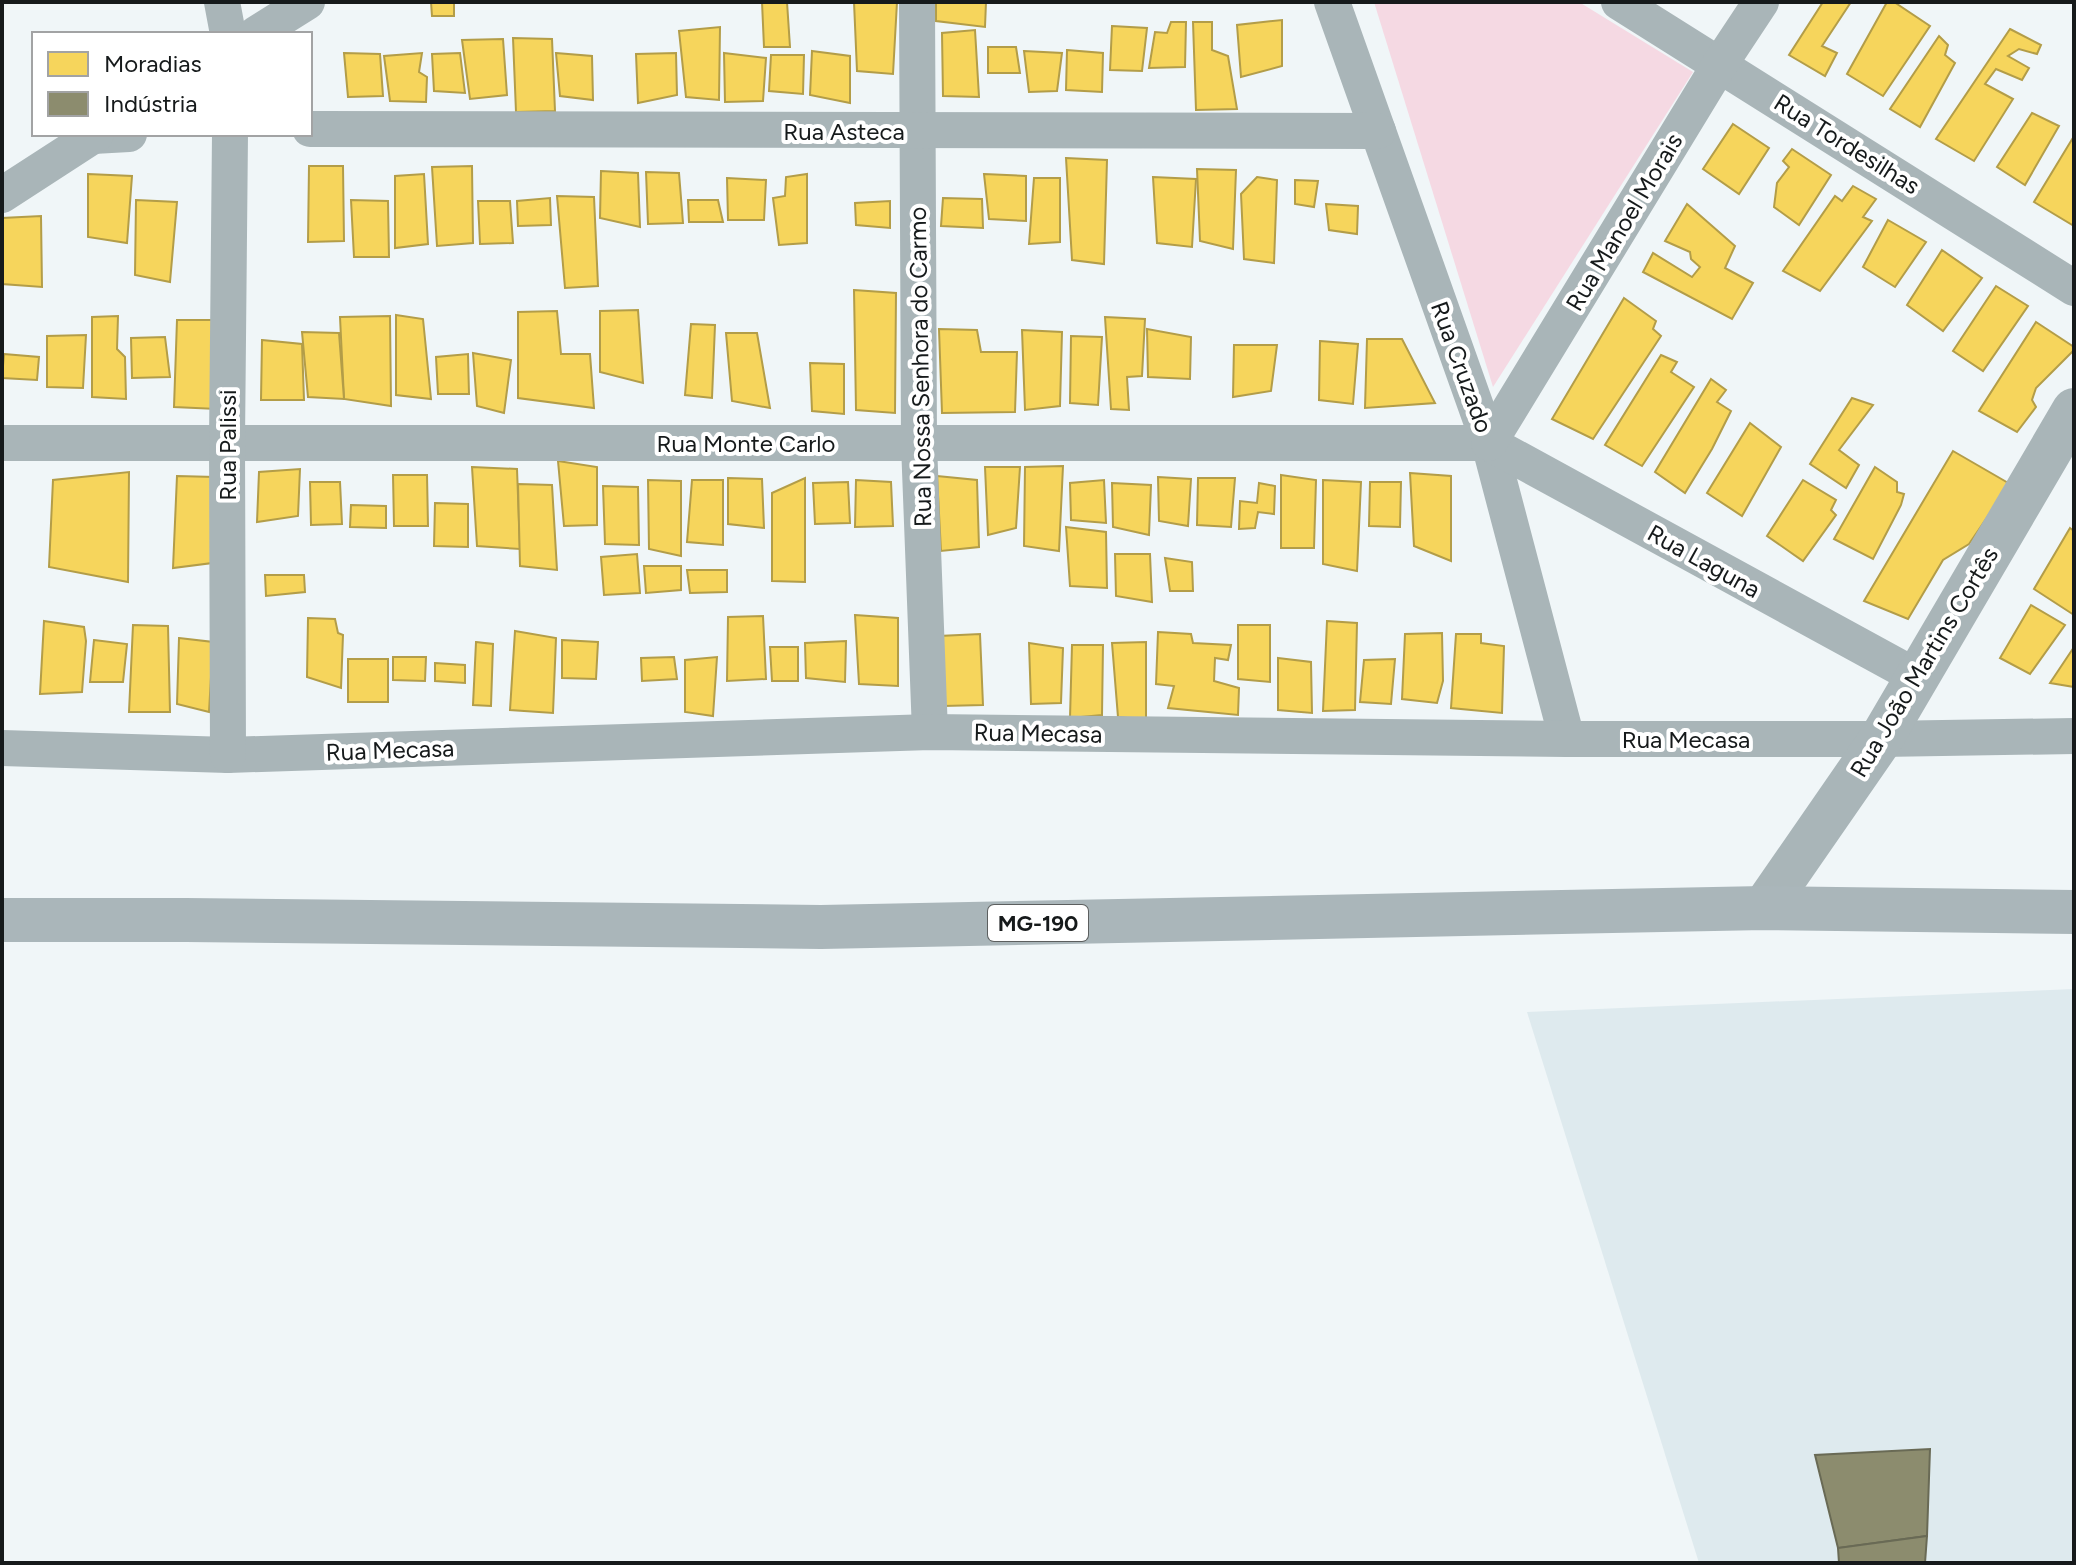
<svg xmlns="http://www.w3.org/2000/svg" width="2076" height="1565" font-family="Figtree,sans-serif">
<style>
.built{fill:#deeaee}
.green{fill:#f5d9e3}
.homes{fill:#f6d55c;stroke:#b39d48;stroke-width:2}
.industry{fill:#8c8c6e;stroke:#696a55;stroke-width:2}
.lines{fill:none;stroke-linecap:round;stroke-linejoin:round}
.minor{stroke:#a9b5b8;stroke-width:36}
.tertiary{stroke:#a9b5b8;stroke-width:44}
.primary{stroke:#aab6ba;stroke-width:44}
.labels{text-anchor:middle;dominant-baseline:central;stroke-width:8;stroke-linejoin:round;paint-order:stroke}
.shield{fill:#fff;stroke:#5c5f5f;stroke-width:2}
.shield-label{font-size:22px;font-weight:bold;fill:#161a1b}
.street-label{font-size:24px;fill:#161a1b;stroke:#fff}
</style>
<rect width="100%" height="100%" fill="#f0f6f8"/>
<polygon class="built" points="2074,989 2074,1563 1699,1563 1527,1012"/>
<polygon class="green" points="1374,2 1579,2 1693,72 1493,387"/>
<g class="homes">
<polygon points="431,2 454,2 454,16 432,16"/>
<polygon points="762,2 787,2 790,47 764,47"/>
<polygon points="854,2 897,2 893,74 857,71"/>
<polygon points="936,2 986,2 985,27 936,21"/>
<polygon points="1823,2 1851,2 1822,46 1837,53 1825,76 1789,55"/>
<polygon points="1887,2 1894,2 1930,26 1883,96 1847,74"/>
<polygon points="1282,20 1282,66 1241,77 1237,25"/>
<polygon points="1171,22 1186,22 1185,67 1149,68 1155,32 1167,33"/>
<polygon points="1193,22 1212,22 1212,50 1228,56 1237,109 1196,110"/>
<polygon points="1112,26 1147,28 1142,71 1110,70"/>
<polygon points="720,27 719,100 686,97 679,31"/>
<polygon points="2010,29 2041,45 2037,54 2019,49 2008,56 2029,68 2022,80 1996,69 1985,84 2013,99 1974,161 1936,139"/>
<polygon points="975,30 979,97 943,96 942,33"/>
<polygon points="1939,36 1948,45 1945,55 1955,63 1920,127 1890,109"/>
<polygon points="513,38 552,39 555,111 516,112"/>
<polygon points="503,39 507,95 470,99 462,40"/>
<polygon points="988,47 1016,47 1020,73 988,73"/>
<polygon points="1067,50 1103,53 1102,92 1066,90"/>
<polygon points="812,51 850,56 850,103 810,95"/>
<polygon points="1024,51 1062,53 1057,91 1029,92"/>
<polygon points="344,53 380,54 383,96 348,97"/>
<polygon points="422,53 419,72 427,77 426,102 390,101 384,56"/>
<polygon points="460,53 465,93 434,91 432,54"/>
<polygon points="556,53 592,56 593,100 560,96"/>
<polygon points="676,53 677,95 638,103 636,54"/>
<polygon points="724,53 766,58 763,101 725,102"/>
<polygon points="771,55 804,55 803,94 769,91"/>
<polygon points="2032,113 2059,126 2025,185 1997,167"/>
<polygon points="1733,124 1769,148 1739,194 1703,169"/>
<polygon points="2074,136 2074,226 2034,202"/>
<polygon points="1792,149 1831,175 1799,225 1774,207 1777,183 1789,167 1783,161"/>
<polygon points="1066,158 1107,160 1104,264 1072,260"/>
<polygon points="309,166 343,166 344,241 308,242"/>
<polygon points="472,166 473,243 437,246 432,167"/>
<polygon points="1197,169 1236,170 1233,249 1200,241"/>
<polygon points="601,171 638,173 640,227 600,218"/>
<polygon points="646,172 679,173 683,223 648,224"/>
<polygon points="88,174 132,176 127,243 88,237"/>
<polygon points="424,174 428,244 395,248 395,176"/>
<polygon points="807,174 807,243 779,245 773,198 785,196 786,177"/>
<polygon points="984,174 1026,176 1026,221 989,219"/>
<polygon points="1153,177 1196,179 1192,247 1157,243"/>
<polygon points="1257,177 1277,180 1274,263 1244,259 1241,194"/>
<polygon points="727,178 766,180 764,220 728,220"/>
<polygon points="1034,178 1060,178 1060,242 1029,244"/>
<polygon points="1295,180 1318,181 1314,207 1295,204"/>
<polygon points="1853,186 1876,199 1863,217 1872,221 1820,291 1783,271 1835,196 1842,201"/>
<polygon points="557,196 594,197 598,286 565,288"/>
<polygon points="550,198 551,225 518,226 517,201"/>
<polygon points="943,198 982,199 983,228 941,226"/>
<polygon points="136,200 177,202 170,282 135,275"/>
<polygon points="351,200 388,201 389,257 354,257"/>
<polygon points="688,200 718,200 723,222 689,222"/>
<polygon points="478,201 510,201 513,243 480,244"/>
<polygon points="890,201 890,228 856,225 855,203"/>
<polygon points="1326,204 1358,206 1357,234 1329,230"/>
<polygon points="1687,204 1735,246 1725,268 1753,283 1732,319 1643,272 1653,253 1692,277 1700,267 1691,259 1690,252 1665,241"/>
<polygon points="41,216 42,287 2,284 2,218"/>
<polygon points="1888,220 1926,242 1895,287 1863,267"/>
<polygon points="1942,250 1982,278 1943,331 1907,305"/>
<polygon points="1996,286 2028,306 1983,371 1953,351"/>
<polygon points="854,290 896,293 895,413 856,410"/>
<polygon points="1624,298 1656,321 1653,329 1661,336 1593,439 1552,419"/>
<polygon points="638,310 643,383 600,372 600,311"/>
<polygon points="557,311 561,354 590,354 594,408 518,398 518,312"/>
<polygon points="396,315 423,319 431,399 396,395"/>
<polygon points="118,316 117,349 125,357 126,399 92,397 92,317"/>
<polygon points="390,316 391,406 344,399 340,317"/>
<polygon points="1105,317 1145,319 1142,376 1127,377 1129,410 1111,409"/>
<polygon points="177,320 218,320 217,409 174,407"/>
<polygon points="2036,322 2074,347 2074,350 2036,388 2032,400 2036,407 2017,432 1979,411"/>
<polygon points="691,324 715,325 712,398 685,395"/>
<polygon points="939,329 977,330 981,352 1017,352 1015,412 942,413"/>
<polygon points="1147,329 1191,337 1190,379 1148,377"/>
<polygon points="1022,330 1062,332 1060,406 1025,410"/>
<polygon points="302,332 339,333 344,399 308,397"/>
<polygon points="726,333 757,333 770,408 732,401"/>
<polygon points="86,335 83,388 47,387 47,336"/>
<polygon points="1071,336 1102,337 1098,405 1070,403"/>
<polygon points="165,337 170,377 132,378 131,338"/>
<polygon points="1367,339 1402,339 1435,403 1365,408"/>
<polygon points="262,340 302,344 304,400 261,400"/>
<polygon points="1320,341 1358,344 1353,404 1319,400"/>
<polygon points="1234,345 1277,345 1271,391 1233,397"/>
<polygon points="473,353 511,360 504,413 477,406"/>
<polygon points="4,354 39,357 37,380 2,378"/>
<polygon points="468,354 469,394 438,394 436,357"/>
<polygon points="1661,355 1677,362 1671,372 1694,387 1642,466 1605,445"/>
<polygon points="810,363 844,364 844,414 812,411"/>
<polygon points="1711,379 1726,390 1717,402 1731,411 1712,449 1685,493 1655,472"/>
<polygon points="1852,398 1873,405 1839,450 1859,465 1846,488 1810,464"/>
<polygon points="1750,423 1781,447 1742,516 1707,493"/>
<polygon points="1953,451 2010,484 1969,544 1943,560 1908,619 1864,601"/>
<polygon points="558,461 597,467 597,525 564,526"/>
<polygon points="1063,466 1059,551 1024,546 1025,467"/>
<polygon points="472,467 517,469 520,549 477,546"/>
<polygon points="985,467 1020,467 1016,528 988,535"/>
<polygon points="1875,467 1897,482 1897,492 1904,494 1901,505 1873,559 1834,539"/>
<polygon points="300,469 298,516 257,522 259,472"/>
<polygon points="129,472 128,582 49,567 53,480"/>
<polygon points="1410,473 1451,476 1451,561 1414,546"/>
<polygon points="393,475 427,475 428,526 394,526"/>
<polygon points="1281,475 1316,480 1314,548 1281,548"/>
<polygon points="177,476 215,477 212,563 173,568"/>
<polygon points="937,476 977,480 979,547 941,551"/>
<polygon points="1158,477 1191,479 1188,526 1159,521"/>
<polygon points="728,478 762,479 764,528 728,524"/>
<polygon points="805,478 805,582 772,581 772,493"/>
<polygon points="1198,478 1235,478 1231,527 1197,525"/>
<polygon points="648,480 681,481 681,556 649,549"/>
<polygon points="692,480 723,480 723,545 687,542"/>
<polygon points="856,480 891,482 893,526 855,527"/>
<polygon points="1104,480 1106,523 1071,520 1070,483"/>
<polygon points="1323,480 1361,482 1357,571 1323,564"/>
<polygon points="1803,480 1836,500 1831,510 1836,515 1803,561 1767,536"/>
<polygon points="310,482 340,482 342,524 311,525"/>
<polygon points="848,482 850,523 815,524 813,483"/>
<polygon points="1370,482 1401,482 1400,527 1369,526"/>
<polygon points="1112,483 1151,485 1149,535 1113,527"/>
<polygon points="1259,483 1275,486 1274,514 1258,512 1255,528 1239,529 1240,501 1257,503"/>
<polygon points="518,484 552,485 557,570 520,566"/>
<polygon points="603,486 638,487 639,545 605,544"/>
<polygon points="435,503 468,504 468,547 434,546"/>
<polygon points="351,505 386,506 386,528 350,527"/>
<polygon points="1066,527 1106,532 1107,588 1070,586"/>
<polygon points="2070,528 2074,531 2074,615 2034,589"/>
<polygon points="637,554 640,593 604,595 601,557"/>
<polygon points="1115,554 1150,554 1152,602 1116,596"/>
<polygon points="1165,558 1192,562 1193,591 1170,591"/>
<polygon points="644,566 681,566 681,590 646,593"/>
<polygon points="687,570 727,570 727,592 690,593"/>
<polygon points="265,575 304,575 305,592 266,596"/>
<polygon points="2031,605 2065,625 2030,674 2000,658"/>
<polygon points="855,615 898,618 898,686 859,684"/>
<polygon points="763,616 766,679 727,681 728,617"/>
<polygon points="308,618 335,619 338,633 343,635 341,688 307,677"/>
<polygon points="44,621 84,627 86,641 82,692 40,694"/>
<polygon points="1327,621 1357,623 1355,710 1323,711"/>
<polygon points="133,625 168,626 170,712 129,712"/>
<polygon points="1238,625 1270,625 1270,682 1238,679"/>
<polygon points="515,631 556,638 553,713 510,710"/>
<polygon points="1158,632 1191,634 1193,643 1231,645 1228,660 1215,658 1214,681 1239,688 1238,715 1168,708 1174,686 1156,684"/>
<polygon points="1442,633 1443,681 1437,703 1402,699 1405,634"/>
<polygon points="980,634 983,705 943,706 939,636"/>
<polygon points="1456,634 1481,634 1481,643 1504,646 1502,713 1451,708"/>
<polygon points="179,638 213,642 209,712 177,704"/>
<polygon points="94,640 127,644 123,682 90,682"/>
<polygon points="562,640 598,642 596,679 562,678"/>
<polygon points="846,641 845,682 806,678 805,643"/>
<polygon points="476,642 493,644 491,706 473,705"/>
<polygon points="1146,642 1146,720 1118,717 1112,643"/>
<polygon points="1029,643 1063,648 1061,703 1031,704"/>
<polygon points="1072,645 1103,645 1102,715 1070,718"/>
<polygon points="770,647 798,647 798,681 772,681"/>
<polygon points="2074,647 2074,687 2050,683"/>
<polygon points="393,657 426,657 425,681 393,680"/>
<polygon points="674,657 677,679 642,681 641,658"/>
<polygon points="717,657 713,716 685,712 685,660"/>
<polygon points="1278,658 1311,662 1312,713 1278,710"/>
<rect x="348" y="659" width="40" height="43"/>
<polygon points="1395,659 1391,704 1360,702 1364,660"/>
<polygon points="435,663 465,665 465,683 435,681"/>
</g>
<g class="industry">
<polygon points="1930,1449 1927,1536 1838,1548 1815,1455"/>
<polygon points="1927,1536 1925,1563 1839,1563 1838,1548"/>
</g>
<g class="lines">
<g class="minor">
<polyline points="222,2 228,34"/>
<polyline points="917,2 919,444 930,732"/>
<polyline points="1332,2 1489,443 1567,739"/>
<polyline points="1619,2 2074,288"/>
<polyline points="256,34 307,2"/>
<polyline points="310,129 1378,131"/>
<polyline points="93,136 129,134"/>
<polyline points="2,195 96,134"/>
<polyline points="2,443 1489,443 1919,678"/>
<polyline points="1489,443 1720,64 1761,2"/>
<polyline points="2,748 228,755 930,732 1567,739 1881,739 2074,736"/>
<polyline points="228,755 227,441 230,134"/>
</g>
<polyline class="tertiary" points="1764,908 1881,739 2074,410"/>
<polyline class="primary" points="2,920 186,920 821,927 1764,908 2074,912"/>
</g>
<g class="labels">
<rect class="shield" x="988" y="905" width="100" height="36" rx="6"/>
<g class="shield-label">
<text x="1038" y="923">MG-190</text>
</g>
<g class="street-label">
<text x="844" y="131">Rua Asteca</text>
<text transform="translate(1847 144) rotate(32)">Rua Tordesilhas</text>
<text transform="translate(1624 222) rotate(-59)">Rua Manoel Morais</text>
<text transform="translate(920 367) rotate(-91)">Rua Nossa Senhora do Carmo</text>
<text transform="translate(1462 367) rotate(70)">Rua Cruzado</text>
<text x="746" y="443">Rua Monte Carlo</text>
<text transform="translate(227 445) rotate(-90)">Rua Palissi</text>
<text transform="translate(1704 561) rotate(29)">Rua Laguna</text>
<text transform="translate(1924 662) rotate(-59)">Rua João Martins Cortês</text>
<text transform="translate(1038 733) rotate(1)">Rua Mecasa</text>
<text x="1686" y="739">Rua Mecasa</text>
<text transform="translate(390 750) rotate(-2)">Rua Mecasa</text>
</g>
</g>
<rect width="2076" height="1565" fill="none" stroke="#161a1b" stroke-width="8"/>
<rect x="32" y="32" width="280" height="104" fill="#ffffff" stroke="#a2a3a4" stroke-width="2"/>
<rect x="48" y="52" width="40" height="24" fill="#f6d55c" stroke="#a2a3a4" stroke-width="2"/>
<text x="104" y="72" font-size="24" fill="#161a1b">Moradias</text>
<rect x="48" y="92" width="40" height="24" fill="#8c8c6e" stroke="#a2a3a4" stroke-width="2"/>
<text x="104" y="112" font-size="24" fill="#161a1b">Indústria</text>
</svg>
